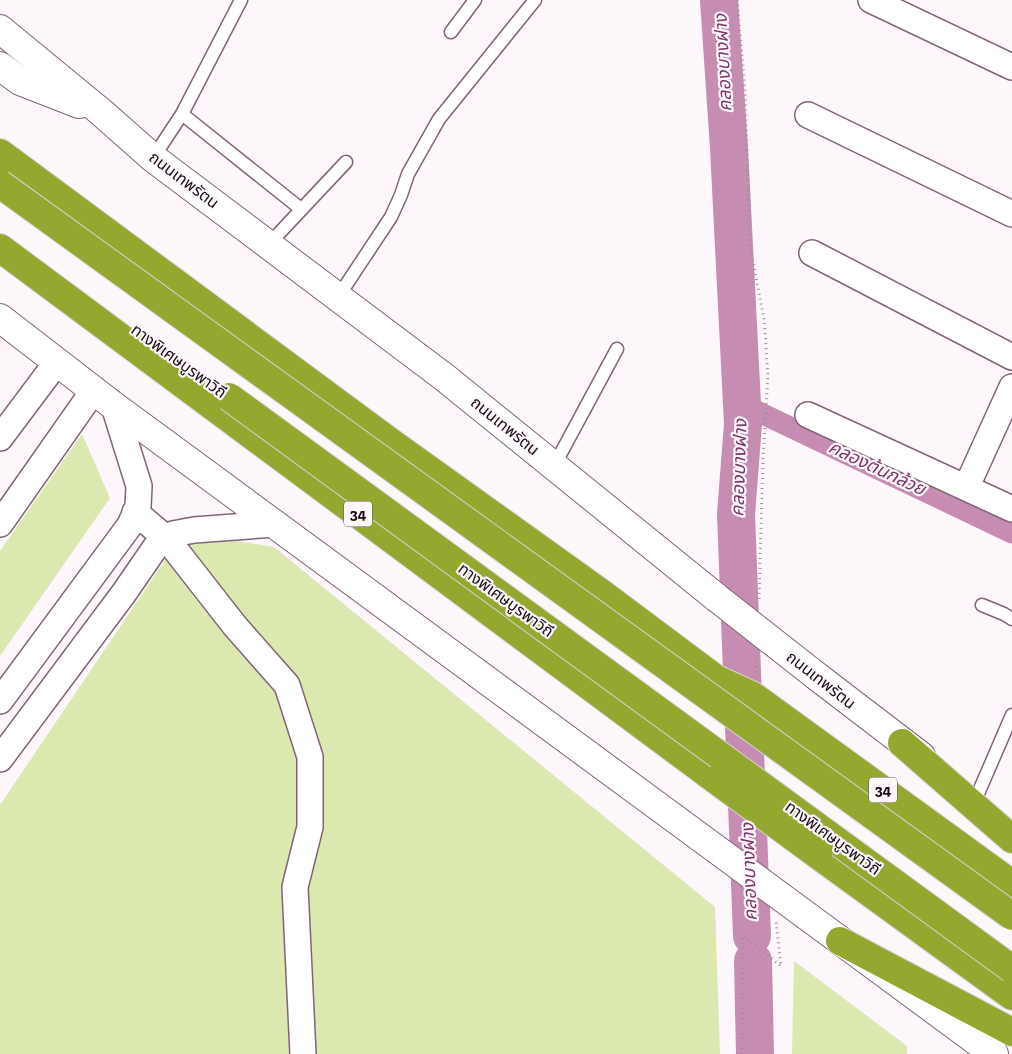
<svg xmlns="http://www.w3.org/2000/svg" width="1012" height="1054" font-family="'Zilla Slab','Noto Sans Thai',serif">
<style>
.green{fill:#dbe8b0}
.lines{fill:none;stroke-linecap:round;stroke-linejoin:round}
.canal{stroke:#c68cb2;stroke-width:21}
.river{stroke:#c68cb2;stroke-width:38}
.lane-casing{stroke:#826477;stroke-width:15}
.street-casing{stroke:#826477;stroke-width:28}
.secondary-casing{stroke:#826477;stroke-width:30}
.highway-casing{stroke:#d5d3d5;stroke-width:30}
.path{stroke:#9b9298;stroke-width:3;stroke-dasharray:1 4;stroke-linecap:butt}
.lane{stroke:#fff;stroke-width:12}
.street{stroke:#fff;stroke-width:25}
.secondary{stroke:#fff;stroke-width:28}
.highway{stroke:#94a830;stroke-width:28}
.secondary-bridge-casing{stroke:#826477;stroke-width:30;stroke-linecap:butt}
.highway-bridge-casing{stroke:#d5d3d5;stroke-width:30;stroke-linecap:butt}
.secondary-bridge{stroke:#fff;stroke-width:28}
.highway-bridge{stroke:#94a830;stroke-width:28}
.labels{text-anchor:middle;dominant-baseline:central;stroke-width:4.5;stroke-linejoin:round;paint-order:stroke}
.shield{fill:#fdf6fb;stroke:#5c5259;stroke-width:1}
.shield-label{font-size:15px;font-weight:bold;fill:#170c14}
.street-label{font-size:16px;fill:#170c14;stroke:#fdf6fb}
.water-label{font-size:18px;font-style:italic;fill:#7d3668;stroke:#fdf6fb}
</style>
<rect width="100%" height="100%" fill="#fdf6fb"/>
<g class="green">
<polygon points="82,434 110,498 0,656 0,551"/>
<polygon points="184,532 274,547 715,907 720,1054 0,1054 0,805"/>
<polygon points="794,961 907,1046 907,1054 792,1054"/>
</g>
<g class="lines">
<polyline class="canal" points="742,404 1012,533"/>
<g class="river">
<polyline points="719,0 729,148 742,404 743,424 736,514 752,936"/>
<polyline points="753,961 755,1054"/>
</g>
<defs>
<g id="lane">
<polyline points="451,32 475,0"/>
<polyline points="182,114 301,209"/>
<polyline points="153,158 182,114 241,0"/>
<polyline points="269,244 346,162"/>
<polyline points="338,297 391,217 401,195 408,174 439,119 535,0"/>
<polyline points="554,466 617,349"/>
<polyline points="982,605 1004,614 1012,619"/>
<polyline points="977,796 1012,715"/>
</g>
<g id="street">
<polyline points="871,0 1012,67"/>
<polyline points="808,115 1012,214"/>
<polyline points="812,253 1012,357"/>
<polyline points="808,415 1012,509"/>
<polyline points="0,438 57,362"/>
<polyline points="967,486 1012,387"/>
<polyline points="135,512 167,539 235,626 287,685 310,757 310,827 295,887 303,1054"/>
<polyline points="0,524 94,390"/>
<polyline points="0,701 130,525 138,507 139,486 114,406"/>
<polyline points="0,759 124,593 157,545 173,534 194,530 274,524"/>
</g>
<g id="secondary">
<polyline points="0,29 101,112 153,158 444,377 717,598"/>
<polyline points="0,66 20,81 79,104"/>
<polyline points="0,318 114,406 716,849"/>
<polyline points="819,678 921,756"/>
<polyline points="807,916 994,1054"/>
</g>
<g id="highway">
<polyline points="0,153 389,441 601,593 716,679 753,696 1012,884"/>
<polyline points="0,248 716,780"/>
<polyline points="902,743 1012,839"/>
<polyline points="818,855 1012,996"/>
<polyline points="840,941 1012,1032"/>
</g>
</defs>
<use href="#lane" class="lane-casing"/>
<use href="#street" class="street-casing"/>
<use href="#secondary" class="secondary-casing"/>
<use href="#highway" class="highway-casing"/>
<g class="path">
<polyline points="737,0 745,89 750,246 764,319 768,376 763,458 759,600"/>
<polyline points="756,672 756,658"/>
<polyline points="742,1054 742,936 781,966 776,922"/>
</g>
<use href="#lane" class="lane"/>
<use href="#street" class="street"/>
<use href="#secondary" class="secondary"/>
<use href="#highway" class="highway"/>
<defs>
<g id="secondary-bridge">
<polyline points="717,598 819,678"/>
<polyline points="716,849 807,916"/>
</g>
<g id="highway-bridge">
<polyline points="0,184 1012,916"/>
<polyline points="229,397 1012,969"/>
<polyline points="716,780 818,855"/>
</g>
</defs>
<use href="#secondary-bridge" class="secondary-bridge-casing"/>
<use href="#highway-bridge" class="highway-bridge-casing"/>
<use href="#secondary-bridge" class="secondary-bridge"/>
<use href="#highway-bridge" class="highway-bridge"/>
</g>
<g class="labels">
<g class="shield">
<rect x="344" y="501.5" width="28" height="25" rx="4"/>
<rect x="869" y="777.5" width="28" height="25" rx="4"/>
</g>
<g class="shield-label">
<text x="358" y="514">34</text>
<text x="883" y="790">34</text>
</g>
<g class="street-label">
<text transform="translate(184 180) rotate(37)">ถนนเทพรัตน</text>
<text transform="translate(179 361) rotate(36)">ทางพิเศษบูรพาวิถี</text>
<text transform="translate(505 426) rotate(39)">ถนนเทพรัตน</text>
<text transform="translate(506 600) rotate(36)">ทางพิเศษบูรพาวิถี</text>
<text transform="translate(821 680) rotate(38)">ถนนเทพรัตน</text>
<text transform="translate(833 838) rotate(36)">ทางพิเศษบูรพาวิถี</text>
</g>
<g class="water-label">
<text transform="translate(723 63) rotate(-93)">คลองบางฝาง</text>
<text transform="translate(739 468) rotate(-88)">คลองบางฝาง</text>
<text transform="translate(877 468) rotate(25)">คลองต้นกล้วย</text>
<text transform="translate(749 872) rotate(-92)">คลองบางฝาง</text>
</g>
</g>
</svg>
